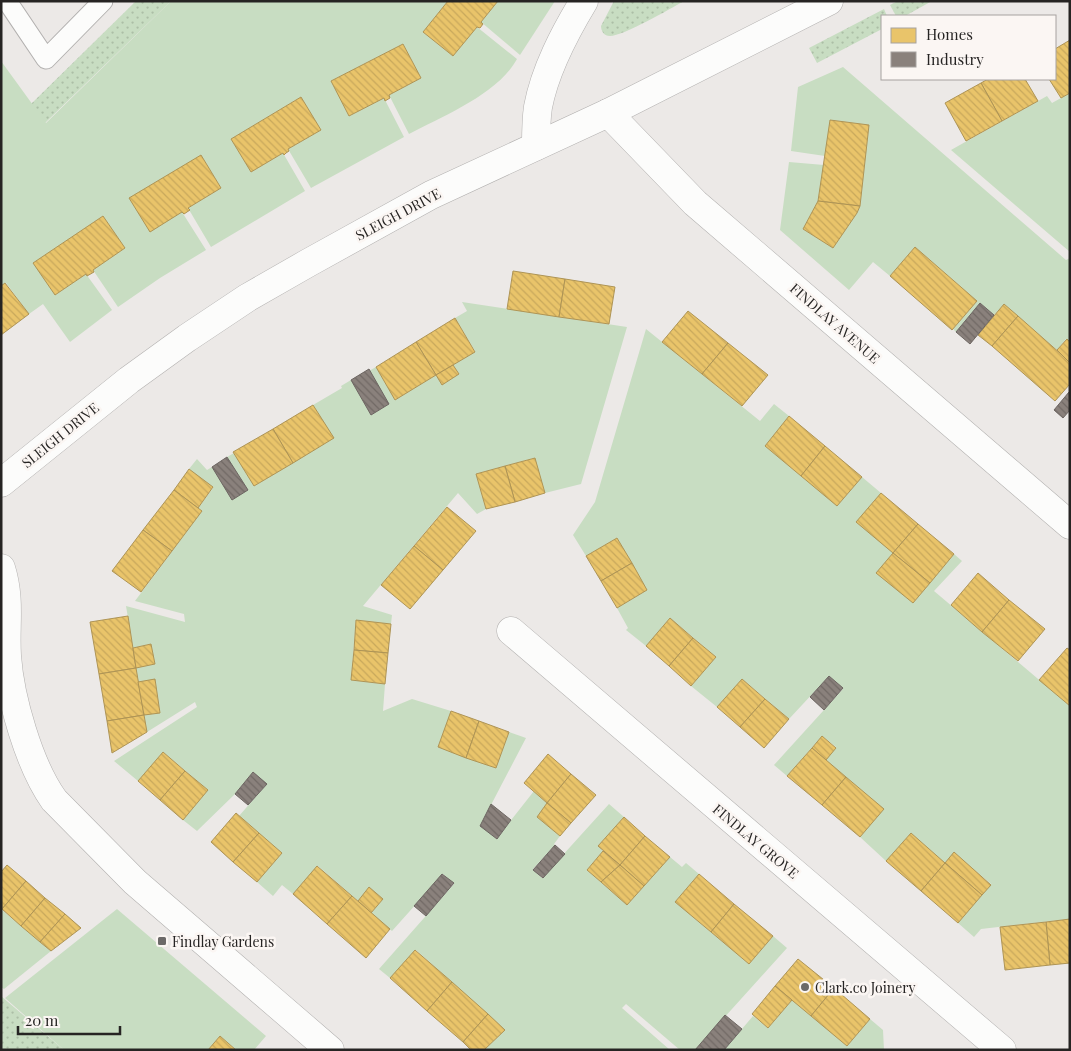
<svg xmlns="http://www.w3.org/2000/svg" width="1071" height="1051" font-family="'Playfair Display',serif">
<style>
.grass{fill:url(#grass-dots)}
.garden{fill:#c8ddc2}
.homes{fill:url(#homes-back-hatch);stroke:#ae9455}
.industry{fill:url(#industry-back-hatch);stroke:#6c6561}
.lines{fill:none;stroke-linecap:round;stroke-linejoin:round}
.service-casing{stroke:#b2b0af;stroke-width:21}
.minor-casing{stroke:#b2b0af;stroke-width:29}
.tertiary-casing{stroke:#b2b0af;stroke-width:29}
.service{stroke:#fcfcfb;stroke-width:19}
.minor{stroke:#fcfcfb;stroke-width:28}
.tertiary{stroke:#fcfcfb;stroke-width:28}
.poi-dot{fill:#6b6968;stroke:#fbf6f3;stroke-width:2}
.labels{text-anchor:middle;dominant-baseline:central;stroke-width:5;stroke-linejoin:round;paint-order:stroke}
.street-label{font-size:14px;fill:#262423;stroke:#fbf6f3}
.poi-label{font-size:14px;fill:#262423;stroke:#fbf6f3;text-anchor:start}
</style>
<defs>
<pattern id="grass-dots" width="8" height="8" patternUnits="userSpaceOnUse" patternTransform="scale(1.25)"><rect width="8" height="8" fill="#c8ddc2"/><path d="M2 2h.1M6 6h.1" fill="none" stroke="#acbea6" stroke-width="1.8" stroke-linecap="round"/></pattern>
<pattern id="homes-back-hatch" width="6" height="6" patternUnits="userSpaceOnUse" patternTransform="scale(1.25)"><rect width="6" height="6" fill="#e9c46a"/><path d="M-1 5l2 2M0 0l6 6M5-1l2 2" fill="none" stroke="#c8a85c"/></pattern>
<pattern id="industry-back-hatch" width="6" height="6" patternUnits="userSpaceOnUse" patternTransform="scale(1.25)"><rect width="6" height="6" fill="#8a817c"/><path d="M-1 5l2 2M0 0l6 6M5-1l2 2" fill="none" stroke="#716965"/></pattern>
</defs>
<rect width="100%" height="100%" fill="#ece9e7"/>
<g class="grass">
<polygon points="136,1 171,1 45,123 31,104"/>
<path d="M 614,1 L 684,1 C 670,9 623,36 610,36 C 604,36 601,31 601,26 Z"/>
<polygon points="898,1 932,1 905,16 896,16 890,5"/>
<polygon points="884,9 887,16 882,16 882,29 817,63 809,48"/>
<polygon points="1,996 64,1050 1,1050"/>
</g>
<g class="garden">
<path d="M 171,1 L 448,1 L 423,32 L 453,56 L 477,27 L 517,59 C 498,94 443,116 409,134 L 389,95 L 421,78 L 403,44 L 331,81 L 349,116 L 384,98 L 404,137 L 311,188 L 288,149 L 321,130 L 301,97 L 231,139 L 251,172 L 283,153 L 305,191 L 211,247 L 188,208 L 221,188 L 201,155 L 182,212 L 206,250 L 160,278 L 118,307 L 93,270 L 125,248 L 103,216 L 34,263 L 55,295 L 86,274 L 112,310 L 70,342 L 43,304 L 29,314 L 6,283 L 1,286 L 1,61 L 46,123 Z"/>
<polygon points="498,1 555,1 520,55 481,22"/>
<polygon points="843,67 1066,260 1070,258 1070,342 1066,339 1057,350 1004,305 994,315 980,303 956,332 953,329 977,301 915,247 890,276 873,262 849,290 780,230 789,162 824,165 818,201 803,229 833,248 857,213 860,206 869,125 830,120 825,156 791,151 798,87"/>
<polygon points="1070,93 1070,252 951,150 1047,96 1052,103"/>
<polygon points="462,302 627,327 581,484 545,493 534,458 476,474 486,509 477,514 458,493 363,606 392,615 391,624 356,620 351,680 385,684 383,711 412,699 451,711 438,747 496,768 509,732 526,738 480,826 497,838 534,791 547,803 537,817 560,836 554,844 555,845 533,869 542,878 609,804 624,817 598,846 603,851 587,870 627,905 670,857 682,867 686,863 699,874 675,902 749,964 773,936 787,948 695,1050 680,1050 626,1004 622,1008 670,1050 484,1050 505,1030 416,950 390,978 379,969 454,884 443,874 392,931 371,913 383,899 370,888 358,901 318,866 293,894 282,885 273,896 257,882 282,853 239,816 267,784 253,772 235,794 197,831 183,820 208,790 163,752 138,781 114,761 197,707 195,702 147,732 144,715 160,712 155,680 138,682 136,668 155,664 150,644 133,648 126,606 185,622 184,614 135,601 202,511 198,508 213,488 189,469 197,459 207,470 212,467 232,499 248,490 227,457 234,453 254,486 333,438 313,405 342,388 341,386 351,380 371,415 389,404 369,371 376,367 395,400 436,375 442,384 459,374 453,365 475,351 455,318 467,311"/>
<polygon points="646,329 760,421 774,404 789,416 765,446 837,506 862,477 881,493 893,553 877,572 913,603 954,554 962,561 934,591 1070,706 1070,919 981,929 974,937 958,923 991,884 954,853 945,863 911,833 886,861 860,837 883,809 826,760 836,747 822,736 787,776 774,765 843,689 829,676 789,719 742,679 717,707 691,686 716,657 670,618 646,646 626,630 628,628 617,608 647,590 617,538 586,556 573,535 595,502"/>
<polygon points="1,909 51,951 4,989 1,987"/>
<polygon points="117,909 266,1036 254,1050 236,1050 220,1036 208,1050 64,1050 5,998"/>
<polygon points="792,1000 847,1046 870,1019 883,1030 884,1050 724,1050 753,1016 768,1028"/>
</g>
<g class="homes">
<polygon points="448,1 498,1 481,22 483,24 480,28 477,27 453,56 423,32"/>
<polygon points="1070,40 1070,93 1061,98 1049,79 1055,79 1055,49"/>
<polygon points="403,44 421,78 389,95 390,98 385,101 384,98 349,116 331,81"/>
<polygon points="988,79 1025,79 1038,101 1002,121 981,83"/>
<polygon points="981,83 1002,121 966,141 945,103"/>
<polygon points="301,97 321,130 288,149 289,151 286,153 284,155 283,153 251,172 231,139"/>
<polygon points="830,120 869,125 860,206 818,201"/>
<polygon points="201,155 221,188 188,208 190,210 184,214 182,212 150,232 129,198"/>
<polygon points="818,201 860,206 857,213 833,248 803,229"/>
<polygon points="103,216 125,248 93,270 94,272 87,276 86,274 55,295 33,263"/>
<polygon points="915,247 977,301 952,330 890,276"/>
<polygon points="513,271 565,279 559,317 507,309"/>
<polygon points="565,279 615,287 609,324 559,317"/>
<polygon points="5,283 29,314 1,335 1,286"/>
<polygon points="1004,304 1018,316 992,346 978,335"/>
<polygon points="688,311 728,343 702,374 662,342"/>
<polygon points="1018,316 1070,362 1070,384 1055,401 992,346"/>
<polygon points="455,318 475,352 436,375 416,342"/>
<polygon points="1067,339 1070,342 1069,362 1057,350"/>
<polygon points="416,342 436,375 395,400 376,367"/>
<polygon points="728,343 768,375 742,406 702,374"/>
<polygon points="453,365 459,374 442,385 436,375"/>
<polygon points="313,405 334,438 293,463 273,429"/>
<polygon points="789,416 825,446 801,476 765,446"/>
<polygon points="273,429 293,463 254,486 233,452"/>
<polygon points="825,446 862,477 837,506 801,476"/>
<polygon points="535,458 545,493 515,502 505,466"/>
<polygon points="505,466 515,502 486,509 476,474"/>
<polygon points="189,469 213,487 198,508 174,490"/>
<polygon points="174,490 202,511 172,551 143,530"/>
<polygon points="881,493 918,524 893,553 856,522"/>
<polygon points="447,507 476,531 443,570 414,546"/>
<polygon points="918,524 954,554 930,583 893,553"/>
<polygon points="143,530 172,551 141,592 112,571"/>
<polygon points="617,538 632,563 601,581 586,556"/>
<polygon points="414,546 443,570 410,609 381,585"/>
<polygon points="893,553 930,583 913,603 876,573"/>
<polygon points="632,563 647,590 617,608 601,581"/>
<polygon points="978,573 1009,600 982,632 951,605"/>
<polygon points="1009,600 1045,629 1018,661 982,632"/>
<polygon points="128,616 136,668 99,674 90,622"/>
<polygon points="670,618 693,638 669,666 646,646"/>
<polygon points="356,620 391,624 388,653 354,650"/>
<polygon points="693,638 716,657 691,686 669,666"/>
<polygon points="151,644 155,664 136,668 133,648"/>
<polygon points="1067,648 1070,650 1070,706 1039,680"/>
<polygon points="354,650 388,653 385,684 351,680"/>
<polygon points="136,668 144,715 107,721 99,674"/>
<polygon points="155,679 160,713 144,715 138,682"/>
<polygon points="742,679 765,699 740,727 717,707"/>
<polygon points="765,699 789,719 764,748 740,727"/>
<polygon points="451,711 479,721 466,758 438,747"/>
<polygon points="144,715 147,732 112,753 107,721"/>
<polygon points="479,721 509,732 496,768 466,758"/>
<polygon points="822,736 836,748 826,760 812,748"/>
<polygon points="812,748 846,777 822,805 787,776"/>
<polygon points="163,752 185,771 160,800 138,781"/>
<polygon points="548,754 571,774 547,803 524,783"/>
<polygon points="185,771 208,790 183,820 160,800"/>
<polygon points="571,774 596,795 571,823 547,803"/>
<polygon points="846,777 884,809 860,837 822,805"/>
<polygon points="547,803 571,823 560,836 537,817"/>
<polygon points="236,813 259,833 233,862 211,842"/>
<polygon points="624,817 645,836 620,865 598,846"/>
<polygon points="259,833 282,853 257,882 233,862"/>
<polygon points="911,833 945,863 921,891 886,861"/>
<polygon points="645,836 670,857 644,886 620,865"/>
<polygon points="603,851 620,865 601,882 587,870"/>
<polygon points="954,852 991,885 982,895 945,863"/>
<polygon points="945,863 982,895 958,923 921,891"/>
<polygon points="7,865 26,881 2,909 1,872"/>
<polygon points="620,865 644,886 627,905 601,882"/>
<polygon points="317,866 352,896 327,924 293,894"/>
<polygon points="699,874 734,904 711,932 675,902"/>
<polygon points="26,881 45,898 21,926 2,909"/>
<polygon points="369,887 383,899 371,913 358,901"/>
<polygon points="352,896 390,929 366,958 327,924"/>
<polygon points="45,898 65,914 40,942 21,926"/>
<polygon points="734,904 773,936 749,964 711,932"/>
<polygon points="65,914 81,928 51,951 40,942"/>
<polygon points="1070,919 1070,963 1050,965 1046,922"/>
<polygon points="1046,922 1050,965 1005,970 1000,927"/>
<polygon points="415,950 452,982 427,1011 390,978"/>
<polygon points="798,959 834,988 811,1016 775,986"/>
<polygon points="452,982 488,1014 463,1042 427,1011"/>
<polygon points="775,986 792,1000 768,1028 752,1014"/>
<polygon points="834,988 870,1019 847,1046 811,1016"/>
<polygon points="488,1014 505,1030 484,1050 471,1050 463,1042"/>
<polygon points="220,1036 236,1050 208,1050"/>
</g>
<g class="industry">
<polygon points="980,303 994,315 970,344 956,332"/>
<polygon points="369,369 389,404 371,415 351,380"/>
<polygon points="1069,392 1070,410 1063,418 1054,410"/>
<polygon points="227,457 248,490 232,500 212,467"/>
<polygon points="829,676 843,688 824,710 810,697"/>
<polygon points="253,772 267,784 248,805 235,794"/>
<polygon points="491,804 511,820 497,839 480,826"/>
<polygon points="555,845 565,854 543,878 533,870"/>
<polygon points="442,874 454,883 426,916 414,906"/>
<polygon points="725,1015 742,1029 724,1050 695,1050"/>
</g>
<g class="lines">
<defs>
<polyline id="service" points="7,1 46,59 103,1"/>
<g id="minor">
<polyline points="608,113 695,203 1070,525"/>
<path d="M 536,146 C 536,134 536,120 538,107 C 545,70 564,34 584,1"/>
<path d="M 1,568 C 11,600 5,624 7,656 C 10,698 29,765 54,800 L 135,882 L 330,1050"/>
<polyline points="511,631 1002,1050"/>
</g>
<polyline id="tertiary" points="1,483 129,380 187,338 247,298 308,263 431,195 608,113 829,1"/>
</defs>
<use href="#service" class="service-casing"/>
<use href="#minor" class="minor-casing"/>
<use href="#tertiary" class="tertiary-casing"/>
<use href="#service" class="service"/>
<use href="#minor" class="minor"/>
<use href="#tertiary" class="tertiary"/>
</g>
<g class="poi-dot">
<rect x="157" y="936" width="10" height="10" rx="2.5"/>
<circle cx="805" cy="987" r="5"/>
</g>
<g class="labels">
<g class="street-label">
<text transform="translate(398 214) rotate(-28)">SLEIGH DRIVE</text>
<text transform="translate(835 323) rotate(41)">FINDLAY AVENUE</text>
<text transform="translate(60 435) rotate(-39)">SLEIGH DRIVE</text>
<text transform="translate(756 841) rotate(40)">FINDLAY GROVE</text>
</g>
<g class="poi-label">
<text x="172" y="941">Findlay Gardens</text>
<text x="815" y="987">Clark.co Joinery</text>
</g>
</g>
<rect width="1071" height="1051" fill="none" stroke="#262423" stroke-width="5"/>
<rect x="881" y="15" width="175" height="65" fill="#fbf6f3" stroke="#a6a2a0"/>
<rect x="891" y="28" width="25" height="15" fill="#e9c46a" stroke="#a6a2a0"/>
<text x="926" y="40" font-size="15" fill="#262423">Homes</text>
<rect x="891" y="52" width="25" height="15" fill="#8a817c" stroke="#a6a2a0"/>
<text x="926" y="65" font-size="15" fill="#262423">Industry</text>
<path d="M18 1026v8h102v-8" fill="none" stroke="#262423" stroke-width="2.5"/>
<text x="25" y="1026" font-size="15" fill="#262423" stroke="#fbf6f3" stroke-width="4" paint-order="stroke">20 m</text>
</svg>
